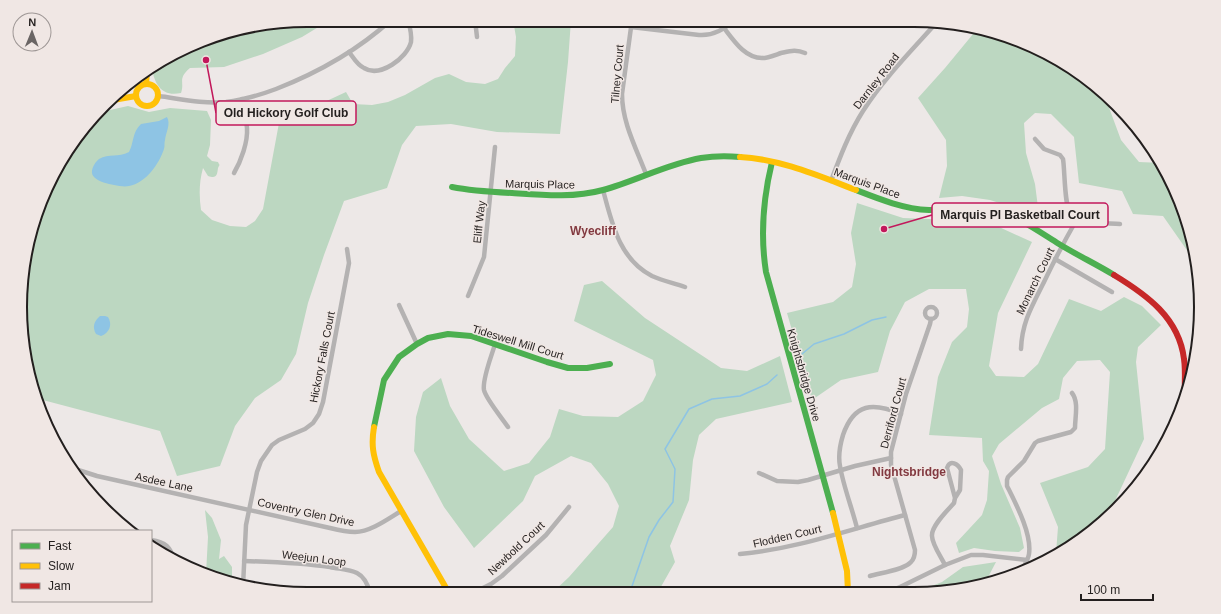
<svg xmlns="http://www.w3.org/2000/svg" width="1221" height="614" font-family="Helvetica,sans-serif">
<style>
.green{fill:#bcd7c1}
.water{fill:#8ec4e4}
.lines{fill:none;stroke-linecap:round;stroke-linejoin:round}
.stream{stroke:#8ec4e4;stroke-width:1.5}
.street{stroke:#b4b2b2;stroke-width:4.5}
.fast{stroke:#4caf50;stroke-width:6}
.slow{stroke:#ffc107;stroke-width:6}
.jam{stroke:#c62828;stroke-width:6}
.labels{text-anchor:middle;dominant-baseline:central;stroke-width:3;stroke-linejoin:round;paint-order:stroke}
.street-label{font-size:11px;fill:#231f1e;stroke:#f0e7e4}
.neighbourhood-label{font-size:12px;font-weight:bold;fill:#823940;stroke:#f0e7e4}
.rim{fill:none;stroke:#231f1e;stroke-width:2}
.leader{fill:none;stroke:#c2185b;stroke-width:1.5}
.callout-dot{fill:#c2185b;stroke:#f0e7e4;stroke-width:1.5}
.callout{fill:#f0e7e4;stroke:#c2185b;stroke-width:1.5}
.callout-label{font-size:12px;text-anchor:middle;font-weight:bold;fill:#231f1e}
</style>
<rect width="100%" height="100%" fill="#ede8e7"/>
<g class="green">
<path d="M 307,20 L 330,20 L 302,37 L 263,54 L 224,67 L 190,68 C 177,79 185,82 181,93 C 162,97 155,85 152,69 L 215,35 Z"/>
<path d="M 513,20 L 571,20 L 568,62 L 560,134 L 497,132 L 451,124 L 416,126 L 402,145 L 387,188 L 344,201 L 324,255 L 308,303 L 296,354 L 281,380 L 255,398 L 235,426 L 220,466 L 177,476 L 160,431 L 39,399 L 26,355 L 23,330 L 25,268 L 27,247 L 42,197 L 68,148 L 101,112 L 128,106 L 149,112 L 170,108 L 207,111 L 211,120 L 210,145 L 207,156 L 212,161 L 218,162 C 220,167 220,163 218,168 C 217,175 217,179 208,176 L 203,168 C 199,182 199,196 201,210 L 212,220 L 230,226 L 246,227 L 255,221 L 263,209 L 279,123 L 346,92 L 353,104 L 372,105 L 388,102 L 405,95 L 435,78 L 449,74 L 466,82 L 485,84 L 498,79 L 505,68 L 515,56 L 516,37 Z"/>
<polygon points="978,28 988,30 1041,49 1089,79 1104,94 1121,140 1139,162 1162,163 1186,215 1198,266 1163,216 1133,214 1122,191 1079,183 1074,137 1051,114 1035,113 1024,123 1026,153 1035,184 1040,223 1015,208 990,200 962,196 939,198 947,166 946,140 918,98 945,68"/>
<polygon points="857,203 903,218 954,220 999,227 1032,242 998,313 989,366 996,376 1024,377 1038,364 1069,299 1101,311 1124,297 1142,306 1161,325 1138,347 1136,362 1144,439 1107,518 1089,535 1056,553 1058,527 1040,483 1088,467 1105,449 1110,372 1100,360 1077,361 1063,378 1059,399 1042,408 999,444 992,456 1001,484 1020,528 1024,548 1019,552 995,551 974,548 959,553 956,543 982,515 987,500 989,471 983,461 982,438 929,435 938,377 952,342 967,327 969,309 966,289 929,289 905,302 890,331 878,372 841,380 812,400 787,313 833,302 852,287 856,264 851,233"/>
<polygon points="602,281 645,318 721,368 747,371 780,356 792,402 716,419 699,435 693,460 689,500 670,546 675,562 658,592 552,593 569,577 613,527 619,506 608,484 591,463 571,456 535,476 523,501 474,548 444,507 414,451 416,417 423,392 441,378 450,406 469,439 504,471 529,463 550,437 559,409 583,416 618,417 643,401 656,375 653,360 574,321 584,285"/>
<polygon points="205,510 212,518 221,540 219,559 224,556 232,567 232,584 206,574 208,537"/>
<polygon points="996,562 985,583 952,592 916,592 942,582 963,567"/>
</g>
<g class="water">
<path d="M 167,117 C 171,124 166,132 165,140 C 164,143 165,146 164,149 C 159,164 146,183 129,186 C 125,187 119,186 114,185 C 108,184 99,182 94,177 C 89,172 94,163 99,159 C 109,153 118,158 129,152 C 134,143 132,132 141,124 L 159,121 Z"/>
<path d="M 100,316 L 105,316 L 108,317 C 113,325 109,333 101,336 L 96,334 C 92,327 94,321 100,316 Z"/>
</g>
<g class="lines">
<g class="stream">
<polyline points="802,354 814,344 844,334 872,320 886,317"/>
<polyline points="630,592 649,537 659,520 673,502 675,469 665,449 689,409 712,399 740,396 767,384 777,375"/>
</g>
<g class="street">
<polyline points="475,20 477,37"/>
<path d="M 632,20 L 622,94 C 622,122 636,148 646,174"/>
<path d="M 631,27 L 699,35 C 713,36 724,30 734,20"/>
<path d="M 724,28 C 734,41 745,58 762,58 C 768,58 775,55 781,53 C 790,51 796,49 805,53"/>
<path d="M 349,52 C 353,57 357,65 364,68 C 380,78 407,58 411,42 C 412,34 410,27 408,20"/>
<path d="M 159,96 C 181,99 203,104 226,102 C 243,100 260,95 276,89 C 317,73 358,50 391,20"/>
<path d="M 1035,139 L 1044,149 L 1060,155 L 1063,159 C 1065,170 1064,210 1072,216 C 1082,225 1107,223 1120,224"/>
<path d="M 234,173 C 241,161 248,142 247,128 C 246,118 243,109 242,99"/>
<path d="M 831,181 C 840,157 849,133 863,111 C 884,78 912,50 938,21"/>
<path d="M 603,190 C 612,223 619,259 652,276 C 663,281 674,283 685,287"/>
<polyline points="1055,259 1112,292"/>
<polyline points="468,296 484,257 495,147"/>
<polyline points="399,305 417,344"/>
<circle cx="931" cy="313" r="6"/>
<path d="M 495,344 C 492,355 482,379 484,390 C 486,399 502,418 508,427"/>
<path d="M 1021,349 C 1022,322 1032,306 1044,282 C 1054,261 1065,240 1077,219"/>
<path d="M 75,469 L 97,476 L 330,528 C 338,530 347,532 355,532 C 370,532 388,519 401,511"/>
<polyline points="759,473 777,481 798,482 808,480 855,466 891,458"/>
<path d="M 857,528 C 852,508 843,485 840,466 C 838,456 840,445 843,435 C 854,403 873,402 901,414"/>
<path d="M 151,540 C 166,542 170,547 175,561"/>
<path d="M 740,554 C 796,549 851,529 905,515"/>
<path d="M 244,561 C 273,562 301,563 330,567 C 338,569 349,569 357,573 C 365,577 368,585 370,593"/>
<path d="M 945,565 C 941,557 932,544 932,536 C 931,526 948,510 954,503 L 955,498 L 960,490 L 961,470 C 958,464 950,459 947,468 L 955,498"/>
<path d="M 1020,573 C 1023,567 1028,561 1029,554 C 1032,534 1016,504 1007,486 L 1007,480 L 1008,477 L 1024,461 L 1035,443 L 1038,441 L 1071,432 L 1075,428 C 1075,417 1079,402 1072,393"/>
<path d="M 870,576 C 880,573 904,570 911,562 C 914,559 915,554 915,550 L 891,465 L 891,452 L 906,394 L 930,324 L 931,319"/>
<polyline points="243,586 246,525 257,472 261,461 272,445 279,440 305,429 313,423 319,414 323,402 349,263 347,249"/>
<polyline points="881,592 898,588 945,565 971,555 983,555 1027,560"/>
<polyline points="469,593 481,589 491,584 502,576 546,535 569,507"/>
</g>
<g class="fast">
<path d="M 772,162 C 763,199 760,234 766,272 L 833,513"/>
<path d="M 452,187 C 472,191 492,192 512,193 C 542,195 574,198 603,190 C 636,181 667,164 701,158 C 714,156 727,156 740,157"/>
<path d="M 856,190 C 879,199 904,209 929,210 C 951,211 968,203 992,209 C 1016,215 1038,231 1059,244 C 1077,255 1096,264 1114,275"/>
<polyline points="374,427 384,380 399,357 417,344 428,338 448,334 471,336 547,362 568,368 587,368 610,364"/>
</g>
<g class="slow">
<circle cx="147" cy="95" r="11"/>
<polyline points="146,84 147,72"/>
<polyline points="113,100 136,96"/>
<path d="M 740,157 C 780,159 819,176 856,190"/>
<path d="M 374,427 C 371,445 373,455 379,472 L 449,593"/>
<polyline points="833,513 847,571 848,592"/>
</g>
<path class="jam" d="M 1114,275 C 1147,295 1179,318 1184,359 C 1186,372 1184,386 1185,399"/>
</g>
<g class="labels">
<g class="street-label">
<text transform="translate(617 74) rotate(-85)">Tilney Court</text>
<text transform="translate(876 81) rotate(-52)">Darnley Road</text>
<text transform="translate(867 183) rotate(20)">Marquis Place</text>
<text transform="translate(540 184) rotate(1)">Marquis Place</text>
<text transform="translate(479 222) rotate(-84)">Eliff Way</text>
<text transform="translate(1035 281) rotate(-64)">Monarch Court</text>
<text transform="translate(518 342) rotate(17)">Tideswell Mill Court</text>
<text transform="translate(322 357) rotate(-79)">Hickory Falls Court</text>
<text transform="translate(804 375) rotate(74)">Knightsbridge Drive</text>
<text transform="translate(893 413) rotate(-75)">Derriford Court</text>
<text transform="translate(164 482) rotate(12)">Asdee Lane</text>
<text transform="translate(306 512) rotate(12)">Coventry Glen Drive</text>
<text transform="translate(787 536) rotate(-13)">Flodden Court</text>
<text transform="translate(516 548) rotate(-43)">Newbold Court</text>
<text transform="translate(314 558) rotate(7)">Weejun Loop</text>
</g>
<g class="neighbourhood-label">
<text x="593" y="231">Wyecliff</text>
<text x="909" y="472">Nightsbridge</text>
</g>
</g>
<path d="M0 0H1221V614H0ZM307 27H914A280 280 0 0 1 1194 307V307A280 280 0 0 1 914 587H307A280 280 0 0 1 27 307V307A280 280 0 0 1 307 27Z" fill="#f0e7e4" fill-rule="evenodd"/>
<path class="rim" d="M307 27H914A280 280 0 0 1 1194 307V307A280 280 0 0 1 914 587H307A280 280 0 0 1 27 307V307A280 280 0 0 1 307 27Z"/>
<path class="leader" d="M206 60L216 113M884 229L932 215"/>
<g class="callout-dot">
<circle cx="206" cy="60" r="4"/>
<circle cx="884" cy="229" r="4"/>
</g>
<g class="callout">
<rect x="216" y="101" width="140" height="24" rx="4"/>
<rect x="932" y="203" width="176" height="24" rx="4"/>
</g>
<g class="callout-label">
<text x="286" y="117">Old Hickory Golf Club</text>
<text x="1020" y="219">Marquis Pl Basketball Court</text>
</g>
<rect x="12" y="530" width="140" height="72" fill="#f0e7e4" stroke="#9e9795"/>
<rect x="20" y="543" width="20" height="6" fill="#4caf50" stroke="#9e9795"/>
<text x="48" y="550" font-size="12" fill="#231f1e">Fast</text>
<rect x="20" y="563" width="20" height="6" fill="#ffc107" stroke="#9e9795"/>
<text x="48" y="570" font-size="12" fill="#231f1e">Slow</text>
<rect x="20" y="583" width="20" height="6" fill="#c62828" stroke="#9e9795"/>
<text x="48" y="590" font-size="12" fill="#231f1e">Jam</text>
<g transform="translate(32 32) rotate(1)"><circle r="19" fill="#f0e7e4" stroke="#9e9795"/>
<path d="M0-3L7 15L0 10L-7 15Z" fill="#6a6564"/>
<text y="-6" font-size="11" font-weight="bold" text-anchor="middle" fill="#231f1e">N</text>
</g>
<path d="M1081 594v6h72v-6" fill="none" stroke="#231f1e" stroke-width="2"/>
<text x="1087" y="594" font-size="12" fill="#231f1e" stroke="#f0e7e4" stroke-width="3" paint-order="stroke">100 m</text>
</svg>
